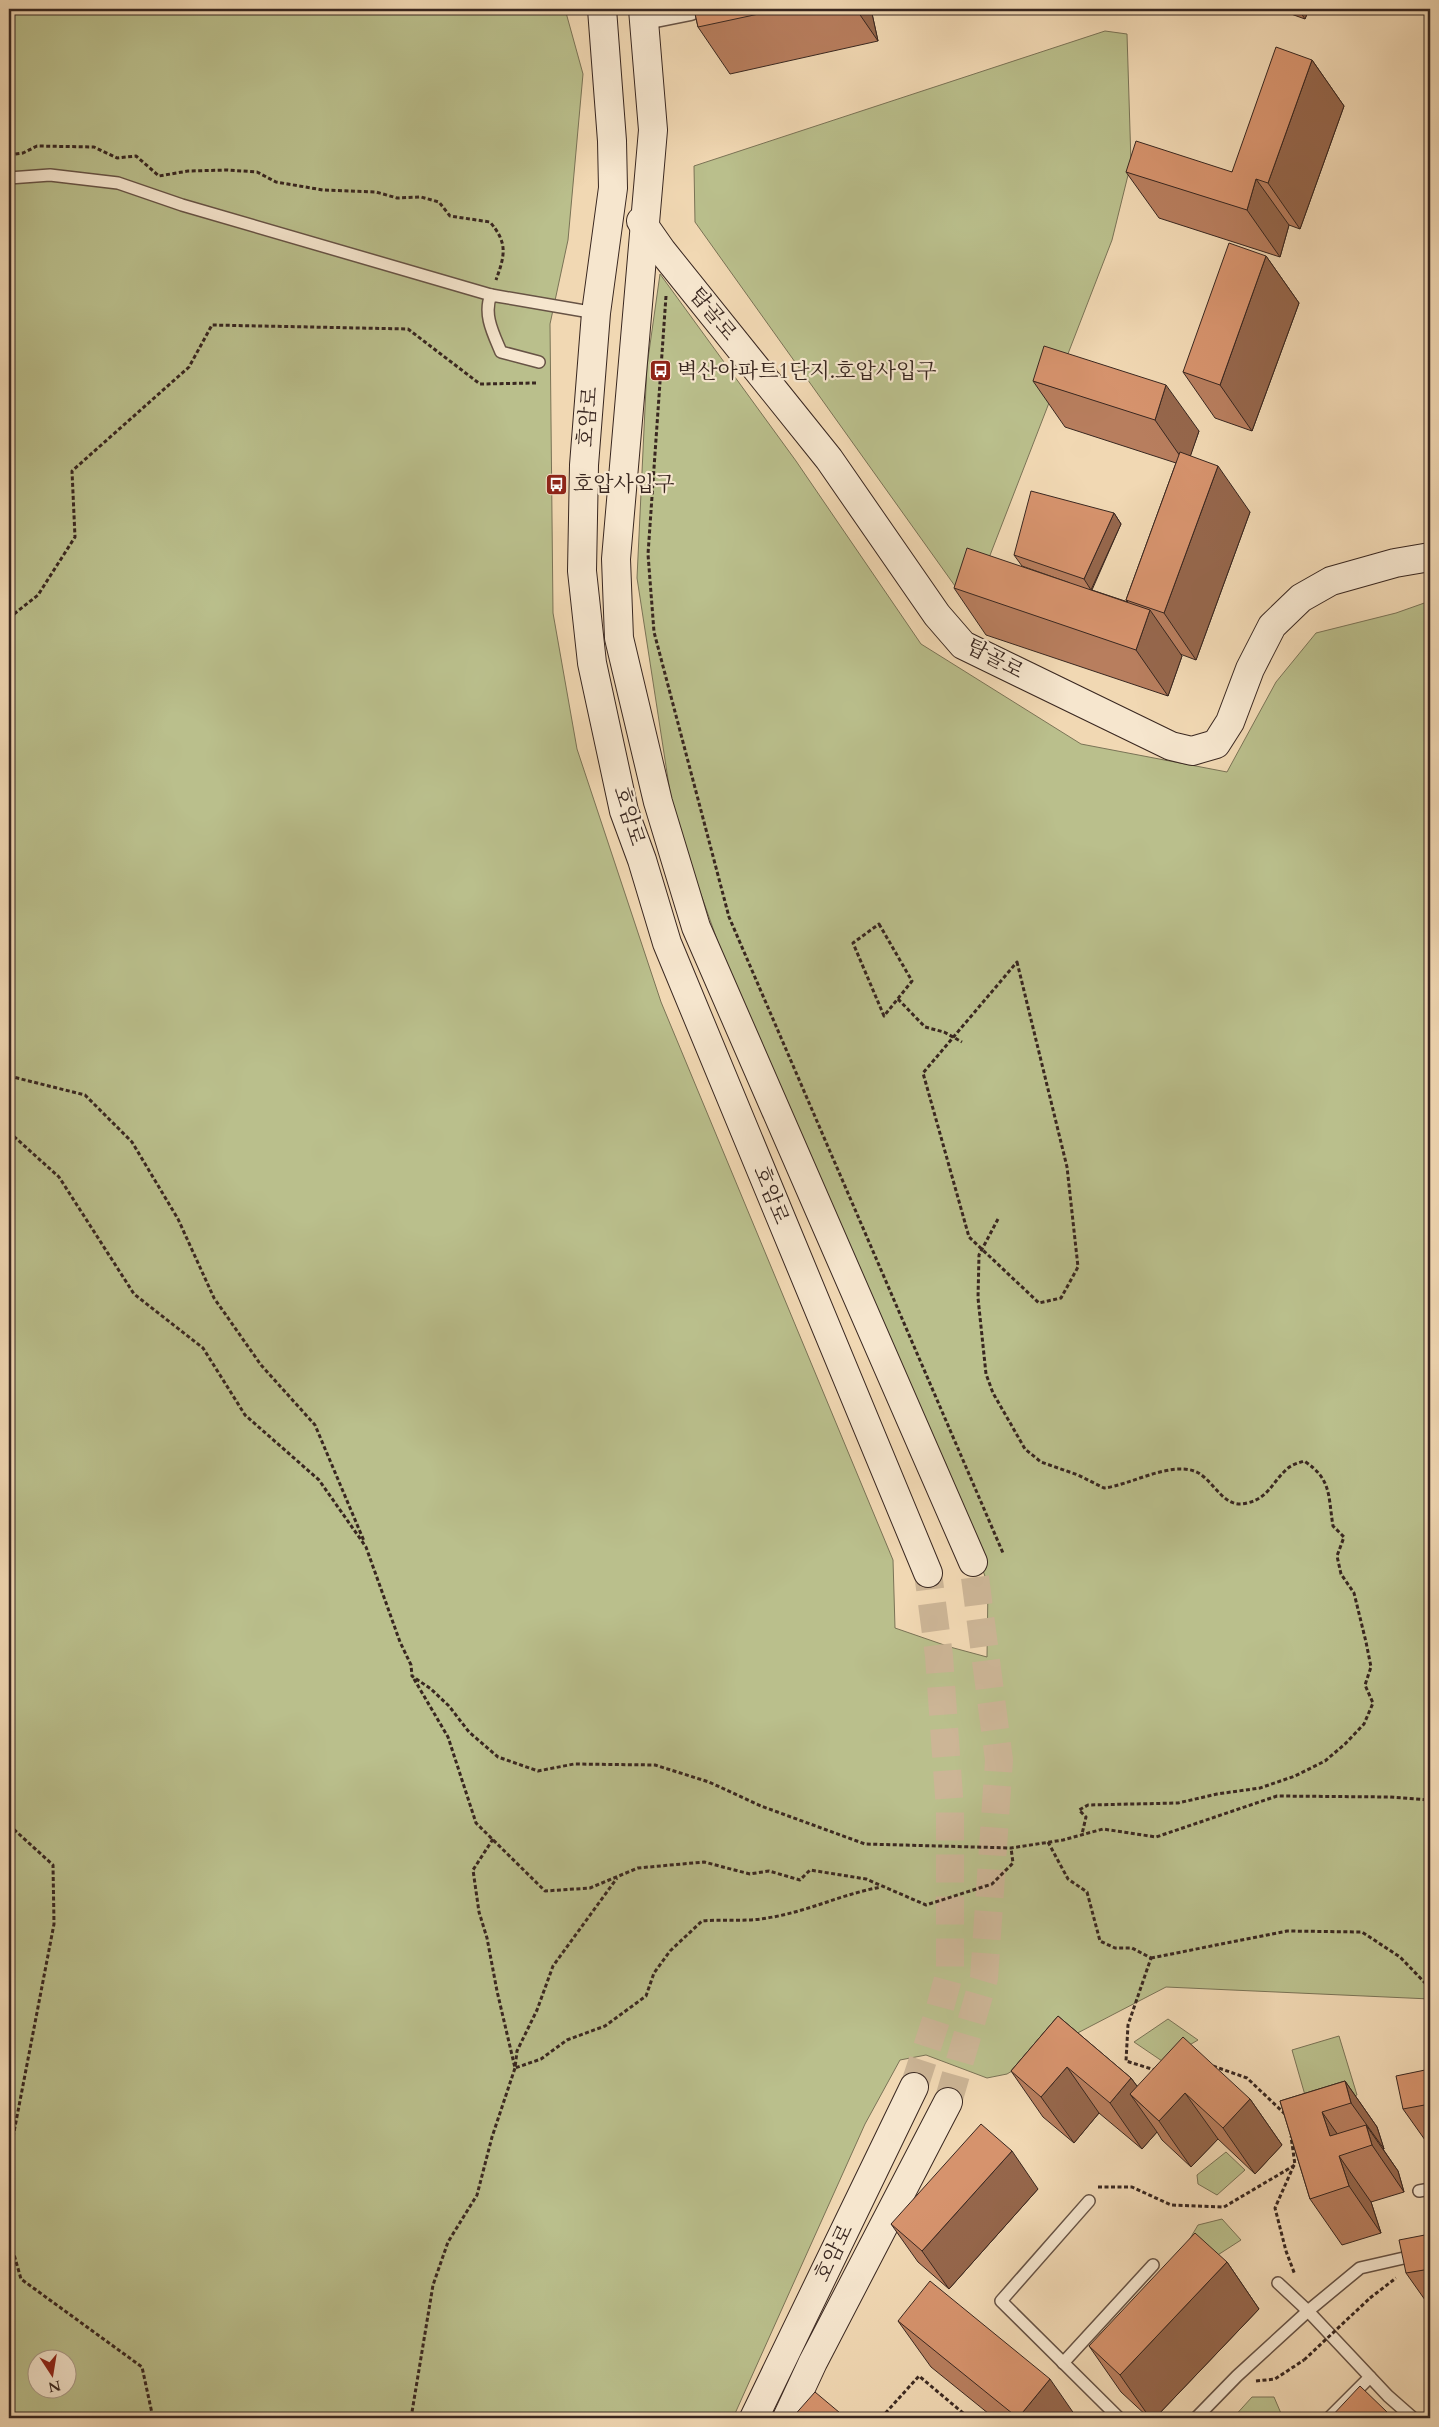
<svg xmlns="http://www.w3.org/2000/svg" width="1439" height="2427" font-family="Cardo,'Noto Serif KR',serif">
<style>
.green{fill:#babf8c;stroke:#7a7356;fill-rule:evenodd}
.lines{fill:none;stroke-linecap:round;stroke-linejoin:round}
.secondary-tunnel{stroke:#ccb596;stroke-width:28;stroke-dasharray:28 14;stroke-linecap:butt}
.lane-casing{stroke:#675345;stroke-width:14}
.street-casing{stroke:#675345;stroke-width:25}
.secondary-casing{stroke:#392720;stroke-width:30}
.path{stroke:#392720;stroke-width:3;stroke-dasharray:4 2.5;stroke-linecap:butt}
.lane{stroke:#f6e6ce;stroke-width:11}
.street{stroke:#f6e6ce;stroke-width:22}
.secondary{stroke:#f6e6ce;stroke-width:28}
.path-bridge{stroke:#392720;stroke-width:3;stroke-dasharray:4 2.5;stroke-linecap:butt}
.wall{fill:#b87e5e;stroke:#392720}
.shaded-wall{fill:#96674c;stroke:#392720}
.building{fill:#d6936d;stroke:#392720}
.labels{text-anchor:middle;dominant-baseline:central;stroke-width:4.5;stroke-linejoin:round;paint-order:stroke}
.street-label{font-size:21px;fill:#392720;stroke:#f6e6ce}
.poi-label{font-size:21px;fill:#392720;stroke:#f6e6ce;text-anchor:start}
</style>
<rect width="100%" height="100%" fill="#f1d8b3"/>
<filter id="stains"><feTurbulence type="fractalNoise" baseFrequency=".004" numOctaves="4"/><feColorMatrix values="0 0 0 0 .2 0 0 0 0 .09 0 0 0 0 .02 0 0 0 .5 -.17"/></filter>
<radialGradient id="worn" r=".72"><stop offset=".6" stop-color="#630" stop-opacity="0"/><stop offset="1" stop-color="#630" stop-opacity=".3"/></radialGradient>
<g class="green">
<path d="M 9,9 L 565,9 L 583,74 L 568,240 L 550,324 L 553,613 L 577,749 L 661,1002 L 893,1560 L 895,1628 L 950,1647 L 987,1657 L 988,1585 L 946,1464 L 860,1294 L 772,1095 L 674,818 L 637,578 L 647,366 L 660,274 L 796,461 L 921,644 L 1081,744 L 1227,772 L 1276,682 L 1316,633 L 1396,613 L 1430,601 L 1430,1999 L 1166,1987 L 1066,2039 L 1007,2074 L 987,2078 L 926,2055 L 900,2060 L 865,2124 L 733,2418 L 9,2418 ZM 38,2360 L 68,2360 L 68,2390 L 38,2390 Z"/>
<polygon points="1105,31 1127,34 1131,163 1112,240 970,607 695,222 694,166"/>
<polygon points="1168,2019 1198,2040 1162,2061 1134,2042"/>
<polygon points="1339,2036 1357,2095 1309,2109 1292,2050"/>
<polygon points="1226,2152 1245,2170 1217,2195 1198,2184 1197,2175"/>
<polygon points="1222,2219 1241,2240 1210,2260 1188,2242 1198,2225"/>
<polygon points="1252,2397 1274,2397 1283,2418 1233,2418"/>
</g>
<g class="lines">
<g class="secondary-tunnel">
<polyline points="914,2087 940,2008 950,1971 950,1810 939,1656 928,1573"/>
<polyline points="948,2102 984,1978 999,1760 973,1562"/>
</g>
<defs>
<g id="lane">
<polyline points="9,178 50,175 118,183 182,205 491,295"/>
<path d="M 539,362 L 501,352 C 493,333 483,314 491,295 L 596,313"/>
<polyline points="1419,2191 1430,2189"/>
<polyline points="1089,2201 1001,2301 1119,2418"/>
<polyline points="1278,2283 1308,2311 1360,2268 1430,2252"/>
<polyline points="1063,2363 1153,2265"/>
<polyline points="1196,2418 1237,2376 1308,2311 1388,2396 1413,2418"/>
<polyline points="1329,2418 1370,2377"/>
</g>
<polyline id="street" points="645,18 690,9"/>
<g id="secondary">
<polyline points="602,9 612,141 613,188 596,313 584,465 582,571 592,663 624,811 642,860 667,943 928,1573"/>
<polyline points="643,9 653,130 616,559 619,638 658,802 696,927 973,1562"/>
<polyline points="641,221 662,251 829,459 937,615 963,645 1171,746 1192,751 1216,744 1230,722 1250,669 1272,626 1301,598 1331,581 1395,563 1430,557"/>
<polyline points="754,2418 914,2087"/>
<polyline points="787,2418 813,2362 948,2102"/>
</g>
</defs>
<use href="#lane" class="lane-casing"/>
<use href="#street" class="street-casing"/>
<use href="#secondary" class="secondary-casing"/>
<g class="path">
<path d="M 9,155 L 23,153 L 37,146 L 94,147 L 117,158 L 136,156 L 159,176 L 188,171 L 228,170 L 257,172 L 276,182 L 323,190 L 376,192 L 397,198 L 421,197 L 439,202 L 450,216 L 490,222 C 508,243 505,255 496,280"/>
<polyline points="666,296 648,554 654,632 729,917 1003,1553"/>
<polyline points="9,618 38,595 75,537 72,471 189,367 212,325 408,329 480,384 536,383"/>
<polygon points="879,924 912,981 884,1016 853,943"/>
<polygon points="1017,962 1067,1167 1078,1267 1061,1298 1039,1303 969,1237 923,1073"/>
<polyline points="898,999 925,1027 944,1032 962,1042"/>
<polyline points="9,1076 85,1095 132,1142 178,1219 214,1298 261,1365 315,1425 364,1541"/>
<polyline points="9,1132 59,1177 134,1294 203,1348 245,1415 319,1480 366,1547 400,1642 411,1665 412,1676 431,1689 449,1706 469,1732 498,1757 538,1771 574,1764 655,1765 709,1782 761,1806 865,1844 1011,1848 1063,1840 1103,1829 1156,1837 1277,1796 1390,1797 1430,1800"/>
<path d="M 998,1219 L 979,1255 L 978,1298 L 986,1374 L 993,1393 L 1025,1449 L 1041,1462 L 1078,1475 L 1104,1488 C 1130,1485 1169,1462 1194,1471 C 1214,1478 1222,1510 1247,1503 C 1269,1498 1272,1482 1287,1469 C 1291,1465 1298,1463 1304,1461 C 1332,1479 1328,1496 1333,1526 L 1344,1537 L 1337,1556 L 1341,1574 L 1354,1593 L 1366,1642 L 1371,1667 L 1365,1685 L 1373,1703 L 1364,1724 L 1345,1744 L 1325,1761 L 1295,1776 L 1260,1788 L 1217,1794 L 1178,1803 L 1088,1805 L 1079,1810 L 1086,1817 L 1082,1834"/>
<polyline points="414,1679 448,1737 476,1823 545,1891 590,1888 638,1868 704,1862 750,1874 769,1871 800,1880 810,1870 866,1879 926,1905 992,1884 1013,1863 1011,1848"/>
<polyline points="9,1825 53,1865 54,1924 9,2158"/>
<path d="M 493,1839 L 473,1870 L 479,1912 L 487,1938 L 497,1991 L 515,2068 L 541,2059 L 567,2040 L 605,2026 L 646,1996 L 654,1973 L 670,1951 L 702,1921 C 723,1919 746,1922 767,1918 C 807,1912 842,1894 881,1887"/>
<polyline points="1048,1842 1068,1879 1087,1892 1100,1941 1115,1948 1132,1948 1151,1958 1128,2025 1126,2061 1155,2070"/>
<polyline points="1151,1958 1287,1931 1362,1932 1400,1957 1430,1988"/>
<polyline points="1213,2066 1247,2078 1285,2114"/>
<polyline points="1294,2165 1275,2208 1286,2251 1295,2275"/>
<polyline points="1098,2187 1132,2187 1171,2205 1224,2207 1295,2165 1291,2136"/>
<polyline points="9,2237 21,2279 142,2367 153,2418"/>
<polyline points="1370,2298 1396,2278"/>
<polyline points="1256,2381 1275,2379 1304,2360"/>
<polyline points="411,2418 433,2285 448,2242 477,2195 492,2137 515,2068 517,2051 537,2010 553,1966 617,1878"/>
<polyline points="881,2418 919,2376 969,2418"/>
</g>
<use href="#lane" class="lane"/>
<use href="#street" class="street"/>
<use href="#secondary" class="secondary"/>
<polyline class="path-bridge" points="1304,2360 1370,2298"/>
</g>
<g class="wall">
<polygon points="694,9 871,9 878,41 730,74 698,27"/>
<polygon points="1277,9 1309,9 1305,19"/>
<polygon points="1312,60 1344,106 1300,229 1289,225 1280,257 1159,218 1126,172 1232,172"/>
<polygon points="1266,256 1299,303 1252,431 1215,418 1183,372"/>
<polygon points="1033,381 1199,431 1190,456 1250,512 1196,660 1180,654 1182,656 1168,696 986,635 954,588 1070,583 1022,566 1014,555 1114,513 1121,524 1092,590 1128,602 1126,600 1176,463 1065,427"/>
<polygon points="1058,2016 1131,2078 1137,2086 1250,2099 1282,2145 1255,2174 1218,2139 1191,2167 1162,2140 1157,2132 1142,2149 1099,2113 1074,2143 1043,2117 1011,2071"/>
<polygon points="1430,2069 1430,2147 1403,2109"/>
<polygon points="1345,2081 1377,2127 1384,2149 1383,2149 1398,2171 1404,2192 1371,2202 1381,2233 1342,2245 1310,2199 1280,2101"/>
<polygon points="1038,2189 949,2289 918,2262 891,2224"/>
<polygon points="1430,2234 1430,2307 1406,2273"/>
<polygon points="1227,2262 1259,2309 1155,2418 1149,2418 1121,2392 1089,2346"/>
<polygon points="898,2321 1077,2418 994,2418 931,2367"/>
<polygon points="1387,2412 1391,2418 1330,2418"/>
</g>
<g class="shaded-wall">
<polygon points="856,9 871,9 878,41"/>
<polygon points="1298,9 1309,9 1305,19"/>
<polygon points="1312,60 1344,106 1300,229 1268,183"/>
<polygon points="1256,179 1289,225 1280,257 1247,210"/>
<polygon points="1266,256 1299,303 1252,431 1220,385"/>
<polygon points="1166,385 1199,431 1187,466 1155,420"/>
<polygon points="1218,466 1250,512 1196,660 1164,613"/>
<polygon points="1114,513 1121,524 1091,590 1084,579"/>
<polygon points="1150,610 1182,656 1168,696 1136,650"/>
<polygon points="1067,2067 1099,2113 1074,2143 1041,2097"/>
<polygon points="1131,2078 1161,2119 1185,2093 1218,2139 1191,2167 1159,2121 1130,2094 1157,2132 1142,2149 1110,2103"/>
<polygon points="1345,2081 1377,2127 1384,2149 1351,2103"/>
<polygon points="1250,2099 1282,2145 1255,2174 1223,2128"/>
<polygon points="1322,2112 1350,2152 1330,2136"/>
<polygon points="1366,2125 1398,2171 1404,2192 1372,2145"/>
<polygon points="1012,2151 1038,2189 949,2289 922,2251"/>
<polygon points="1339,2156 1371,2202 1381,2233 1349,2186"/>
<polygon points="1227,2262 1259,2309 1155,2418 1150,2418 1120,2375"/>
<polygon points="1050,2379 1077,2418 1018,2418"/>
</g>
<g class="building">
<polygon points="694,9 782,9 698,27"/>
<polygon points="1276,47 1312,60 1268,183 1256,179 1247,210 1126,172 1136,141 1232,172"/>
<polygon points="1229,243 1266,256 1220,385 1183,372"/>
<polygon points="1044,346 1166,385 1155,420 1033,381"/>
<polygon points="1180,452 1218,466 1164,613 1126,600"/>
<polygon points="1031,491 1114,513 1084,579 1014,555"/>
<polygon points="967,548 1150,610 1136,650 954,588"/>
<polygon points="1058,2016 1131,2078 1110,2103 1067,2067 1041,2097 1011,2071"/>
<polygon points="1183,2037 1250,2099 1223,2128 1185,2093 1159,2121 1130,2094"/>
<polygon points="1430,2069 1430,2104 1403,2109 1396,2076"/>
<polygon points="1345,2081 1351,2103 1322,2112 1330,2136 1366,2125 1372,2145 1339,2156 1349,2186 1310,2199 1280,2101"/>
<polygon points="981,2124 1012,2151 922,2251 891,2224"/>
<polygon points="1195,2233 1227,2262 1120,2375 1089,2346"/>
<polygon points="1430,2234 1430,2269 1406,2273 1399,2240"/>
<polygon points="930,2281 1050,2379 1018,2418 898,2321"/>
<polygon points="1360,2386 1387,2412 1381,2418 1330,2418"/>
<polygon points="815,2392 846,2418 792,2418"/>
</g>
<defs>
<symbol id="bus-square" viewBox="-11 -11 22 22"><rect x="-9" y="-9" width="18" height="18" rx="4" fill="#8f2418" stroke="#f6e6ce"/><path d="M-5-6H5V4H4V6H2V4H-2V6H-4V4H-5ZM-3.5-4V0h7V-4ZM-3.5 1.2v1.5H-2V1.2ZM2 1.2v1.5H3.5V1.2Z" fill="#fff"/></symbol>
</defs>
<g fill-rule="evenodd">
<use href="#bus-square" x="648" y="358" width="25" height="25"/>
<use href="#bus-square" x="544" y="472" width="25" height="25"/>
</g>
<g class="labels">
<g class="street-label">
<text transform="translate(713 314) rotate(51)">탑골로</text>
<text transform="translate(588 417) rotate(-85)">호암로</text>
<text transform="translate(995 659) rotate(28)">탑골로</text>
<text transform="translate(629 816) rotate(73)">호암로</text>
<text transform="translate(771 1195) rotate(68)">호암로</text>
<text transform="translate(834 2253) rotate(-64)">호암로</text>
</g>
<g class="poi-label">
<text x="677" y="371">벽산아파트1단지.호압사입구</text>
<text x="573" y="484">호압사입구</text>
</g>
</g>
<rect width="1439" height="2427" fill="none" stroke="#f1d8b3" stroke-width="30"/>
<rect x="10" y="10" width="1419" height="2407" fill="none" stroke="#392720" stroke-width="2.5"/>
<rect x="15" y="15" width="1409" height="2397" fill="none" stroke="#392720"/>
<g transform="translate(52 2374) rotate(168)"><circle r="24" fill="#f6e6ce" stroke="#aa9a88"/>
<path d="M0-4L9 19L0 12L-9 19Z" fill="#8f2418"/>
<text y="-8" font-size="14" font-weight="bold" text-anchor="middle" fill="#392720">N</text>
</g>
<rect width="100%" height="100%" filter="url(#stains)"/>
<rect width="100%" height="100%" fill="url(#worn)"/>
</svg>
